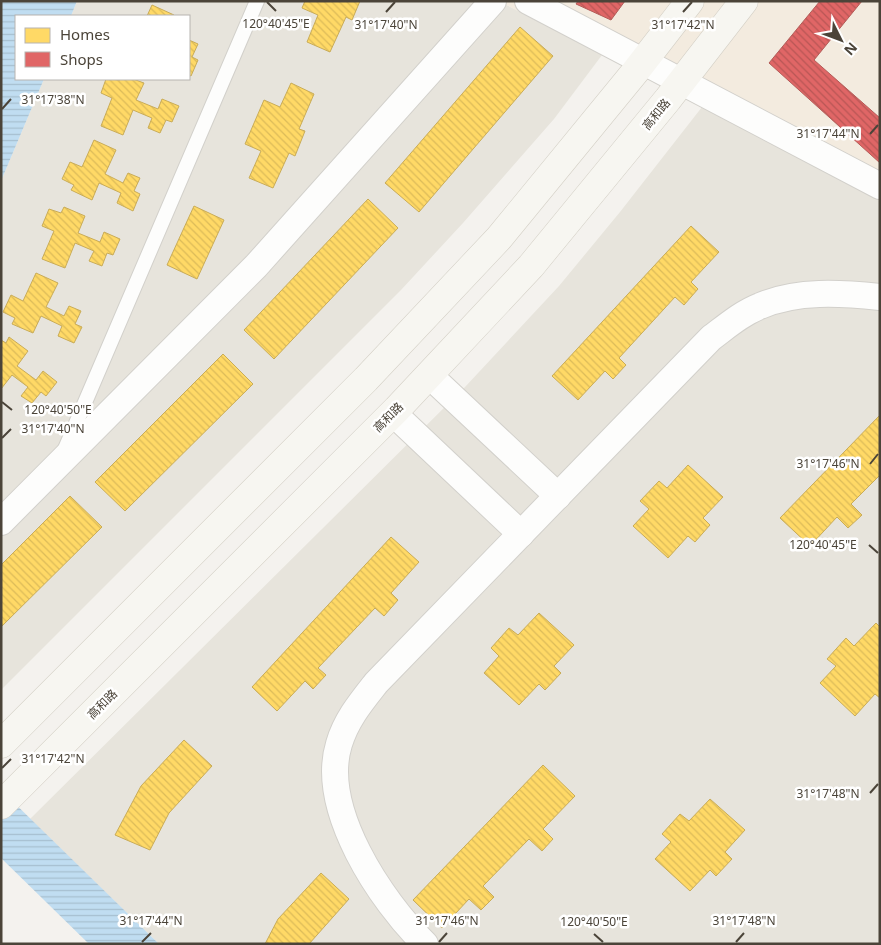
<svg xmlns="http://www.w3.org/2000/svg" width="881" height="945" font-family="'Noto Sans','Noto Sans SC',sans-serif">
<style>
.residential{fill:#e7e4dc}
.commercial{fill:#f3ebdf}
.water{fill:url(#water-rules)}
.homes{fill:url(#homes-back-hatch);stroke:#c9ac58}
.shops{fill:url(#shops-back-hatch);stroke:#b35c58}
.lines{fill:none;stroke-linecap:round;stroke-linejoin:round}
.service-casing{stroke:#d2d0cb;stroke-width:16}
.minor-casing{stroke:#d2d0cb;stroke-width:28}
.secondary-casing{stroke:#d3cfc5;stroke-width:29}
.service{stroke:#fdfdfc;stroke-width:14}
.minor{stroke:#fdfdfc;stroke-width:26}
.secondary{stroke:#f7f6f1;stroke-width:28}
.ticks{fill:none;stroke:#4b4439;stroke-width:2}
.labels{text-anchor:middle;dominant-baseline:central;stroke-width:5;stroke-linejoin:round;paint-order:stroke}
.street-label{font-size:12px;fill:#4b4439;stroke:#fff}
.ticks-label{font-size:12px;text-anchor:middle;fill:#4b4439;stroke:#fff;stroke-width:5;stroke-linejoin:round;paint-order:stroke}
</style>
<defs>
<pattern id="water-rules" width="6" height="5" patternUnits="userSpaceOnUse" patternTransform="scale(1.25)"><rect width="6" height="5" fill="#c0ddf1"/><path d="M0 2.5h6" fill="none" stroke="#a6bfcf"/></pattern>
<pattern id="homes-back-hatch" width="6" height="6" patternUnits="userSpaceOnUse" patternTransform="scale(1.25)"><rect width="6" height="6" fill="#ffd966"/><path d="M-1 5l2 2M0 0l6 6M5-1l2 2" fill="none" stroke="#dcbb59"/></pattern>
<pattern id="shops-back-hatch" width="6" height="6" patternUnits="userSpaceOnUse" patternTransform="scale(1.25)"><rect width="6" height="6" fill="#e06666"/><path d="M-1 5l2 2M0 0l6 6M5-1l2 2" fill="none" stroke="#b85655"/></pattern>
</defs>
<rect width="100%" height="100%" fill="#f4f2ee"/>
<g class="residential">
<polygon points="77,1 499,1 602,55 554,119 463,223 401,290 1,690 1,181 44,79 189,79 189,16 71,16"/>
<polygon points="702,107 880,201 880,944 159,944 30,819 465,387 559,286 620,212"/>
</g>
<polygon class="commercial" points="499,1 880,1 880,201 702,107"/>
<g class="water">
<polygon points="1,1 77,1 71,16 16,16 16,79 44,79 1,181"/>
<polygon points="1,790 159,944 89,944 1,858"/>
</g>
<g class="homes">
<polygon points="305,1 360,1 352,20 346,17 330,52 307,42 318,15 302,8"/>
<polygon points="152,5 174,15 174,16 147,16"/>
<polygon points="520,27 553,56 419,212 385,183"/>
<polygon points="189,40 198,44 192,57 198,60 191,76 189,75"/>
<polygon points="106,79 120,80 120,79 133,79 144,83 136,100 158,109 162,99 179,106 172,122 166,120 160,133 148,128 152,118 133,110 123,135 101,126 112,98 101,93"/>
<polygon points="291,83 314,94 299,129 305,131 295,156 289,153 273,188 249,178 261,151 245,144 264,100 280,107"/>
<polygon points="94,140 116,150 105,174 123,183 128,173 140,178 134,191 140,194 133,211 117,203 121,193 99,183 92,200 71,190 74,185 62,179 70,162 82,167"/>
<polygon points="368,199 398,228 274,359 244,330"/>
<polygon points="194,206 224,220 197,279 167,265"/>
<polygon points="64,207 85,216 78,233 100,242 104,232 120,239 113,255 107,253 102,266 89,261 94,251 75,243 65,268 42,259 54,231 42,226 49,209 61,213"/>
<polygon points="691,226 719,252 691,282 698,289 684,305 675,297 619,358 626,365 613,379 605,371 578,400 552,376"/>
<polygon points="36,273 58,283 46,307 64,316 69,306 81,311 75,324 82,327 74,343 58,336 62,326 41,316 33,333 12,324 15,318 3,312 11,295 23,301"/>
<polygon points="9,337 28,351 17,366 36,380 43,371 57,382 46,396 41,392 32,403 21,396 28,387 12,375 1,389 1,340 6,343"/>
<polygon points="223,354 253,384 125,511 95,482"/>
<polygon points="880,415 880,475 851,504 862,515 848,528 837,517 810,546 780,518"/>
<polygon points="688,465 723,497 703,518 710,525 695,542 688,536 668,558 633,526 649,509 640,501 659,481 667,488"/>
<polygon points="70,496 102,527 1,627 1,565"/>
<polygon points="391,537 419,562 391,593 398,600 384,616 375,608 318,668 326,675 313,689 305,681 277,711 252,687"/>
<polygon points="539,613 574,645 554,666 561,673 545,690 539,684 519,705 484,673 499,656 491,648 509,628 518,635"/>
<polygon points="876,623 880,627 880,698 875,694 855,716 820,683 836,666 827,659 846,638 854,646"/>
<polygon points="184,740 212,766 169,813 150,850 115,835 141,786"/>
<polygon points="543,765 575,796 543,829 553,839 542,851 529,839 483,886 494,897 481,910 469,899 442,928 413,900"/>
<polygon points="710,799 745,830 725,852 732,859 716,876 710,870 690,891 655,859 671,842 662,834 680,814 689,821"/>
<polygon points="321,873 349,899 309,944 265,944 278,919"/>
</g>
<g class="shops">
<polygon points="578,1 625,1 611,20 576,4"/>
<polygon points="820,1 862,1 814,60 880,118 880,163 769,63"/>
</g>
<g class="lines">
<defs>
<polyline id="service" points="65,449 257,1"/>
<g id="minor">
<polyline points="528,1 880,186"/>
<polyline points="429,375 558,496"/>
<polyline points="393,413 521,534"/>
<polyline points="1,522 256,266 493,1"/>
<path d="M 425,944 C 381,901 319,809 339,744 C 346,720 361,702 376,683 L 711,338 C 727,326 742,313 760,306 C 797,290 841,293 880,297"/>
</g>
<g id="secondary">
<polyline points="1,744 366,379 499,238 635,72 690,1"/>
<polyline points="1,805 397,409 531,266 668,99 744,1"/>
</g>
</defs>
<use href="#service" class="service-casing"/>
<use href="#minor" class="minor-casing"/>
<use href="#secondary" class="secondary-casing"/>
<use href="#service" class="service"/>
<use href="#minor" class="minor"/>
<use href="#secondary" class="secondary"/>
</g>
<path class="ticks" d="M 267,2 L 276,11M 386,12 L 395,2M 683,12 L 692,2M 2,109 L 11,99M 870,134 L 878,125M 2,402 L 12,410M 2,438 L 11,429M 870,464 L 878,454M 869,545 L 878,553M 2,768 L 11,759M 870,793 L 878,784M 594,934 L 603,942M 142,942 L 151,933M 439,942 L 447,933M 736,942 L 744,933"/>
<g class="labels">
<g class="street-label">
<text transform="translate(656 114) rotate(-51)">高和路</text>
<text transform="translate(388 417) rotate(-45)">高和路</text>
<text transform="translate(102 704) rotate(-45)">高和路</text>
</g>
</g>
<g class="ticks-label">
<text x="276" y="28">120°40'45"E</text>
<text x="386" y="29">31°17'40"N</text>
<text x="683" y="29">31°17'42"N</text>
<text x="53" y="104">31°17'38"N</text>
<text x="828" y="138">31°17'44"N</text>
<text x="58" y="414">120°40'50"E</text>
<text x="53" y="433">31°17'40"N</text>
<text x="828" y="468">31°17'46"N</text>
<text x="823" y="549">120°40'45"E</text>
<text x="53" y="763">31°17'42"N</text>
<text x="828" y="798">31°17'48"N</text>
<text x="151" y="925">31°17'44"N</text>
<text x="447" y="925">31°17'46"N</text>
<text x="744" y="925">31°17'48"N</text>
<text x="594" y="926">120°40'50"E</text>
</g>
<rect width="881" height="945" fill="none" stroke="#4b4439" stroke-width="5"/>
<rect x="15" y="15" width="175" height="65" fill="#ffffff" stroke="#b7b4b0"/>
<rect x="25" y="28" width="25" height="15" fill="#ffd966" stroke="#b7b4b0"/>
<text x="60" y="40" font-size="15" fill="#4b4439">Homes</text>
<rect x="25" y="52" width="25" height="15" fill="#e06666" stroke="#b7b4b0"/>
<text x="60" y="65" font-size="15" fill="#4b4439">Shops</text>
<g transform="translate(841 40) rotate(132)" stroke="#ffffff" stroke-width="4" paint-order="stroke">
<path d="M0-4L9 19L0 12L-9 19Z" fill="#4b4439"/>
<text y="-8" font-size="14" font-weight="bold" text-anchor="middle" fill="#4b4439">N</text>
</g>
</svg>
